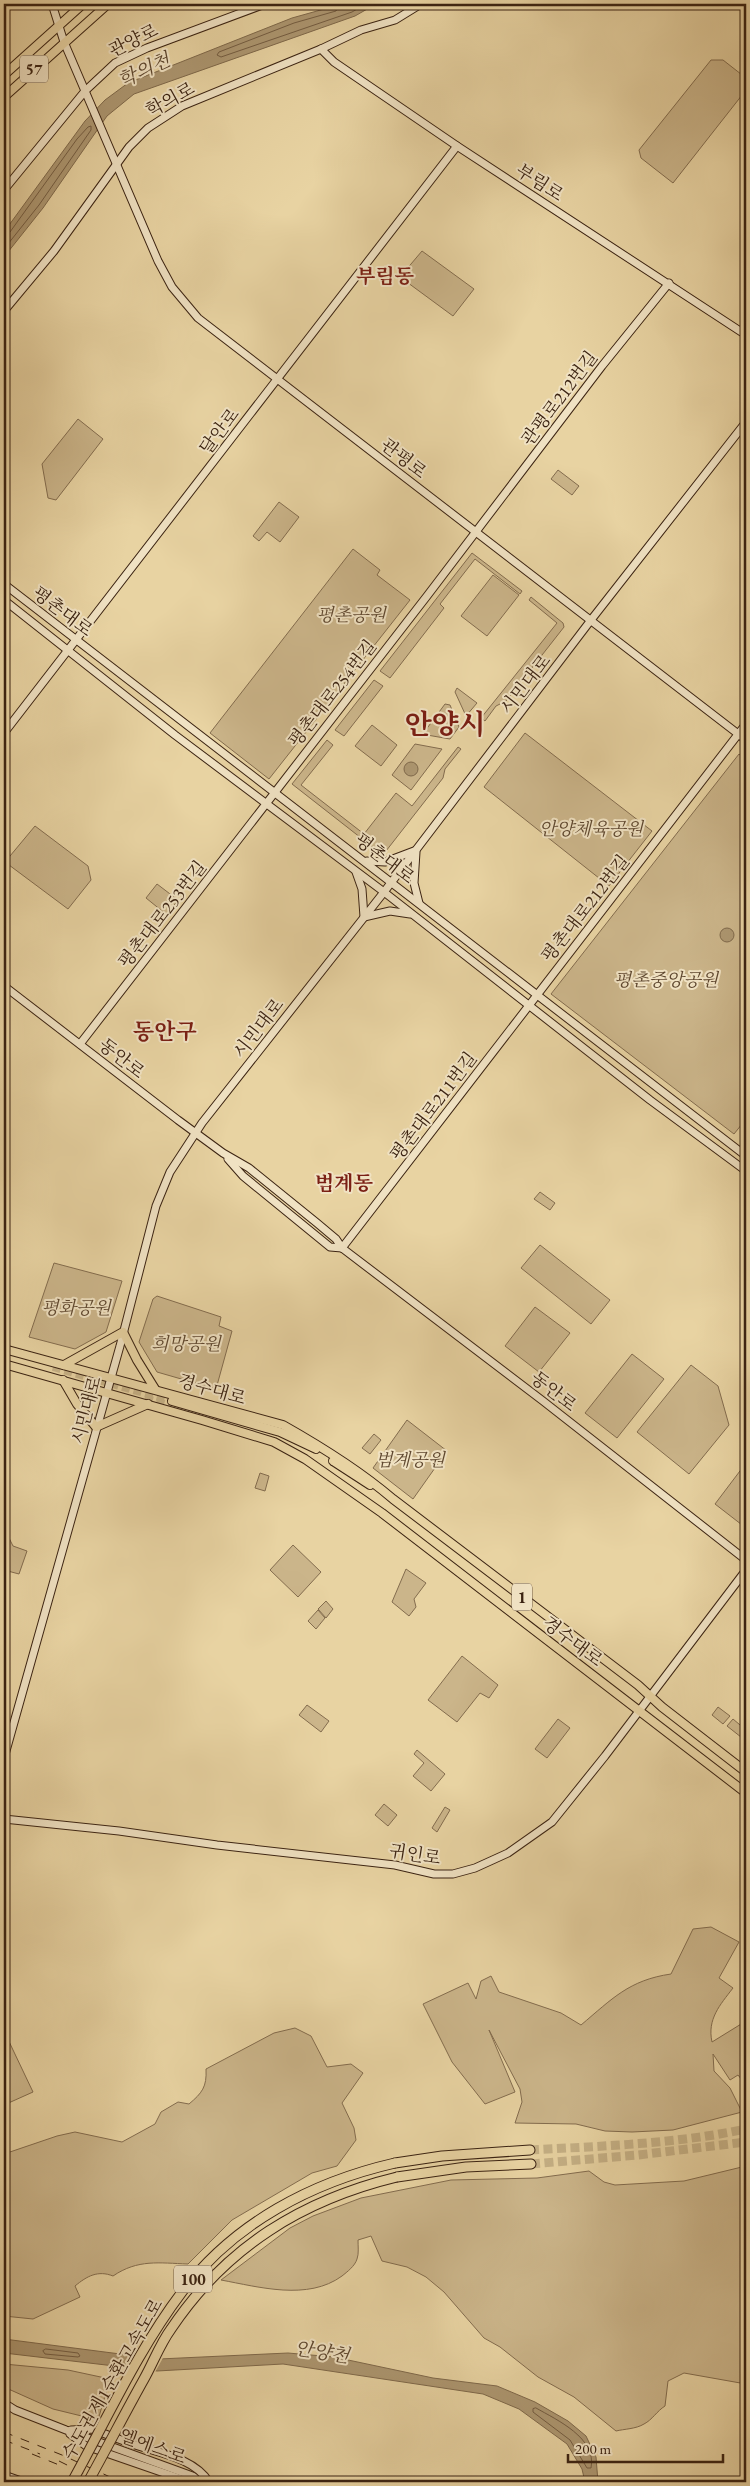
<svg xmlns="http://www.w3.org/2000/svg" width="750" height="2486" font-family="'EB Garamond','Noto Serif KR',serif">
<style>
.green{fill:#cbb58a;stroke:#836c4e}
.water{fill:#ad9771;stroke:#7f694b}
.pier{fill:#e8d3a2}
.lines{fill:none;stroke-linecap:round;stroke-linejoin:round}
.shore{stroke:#745d42;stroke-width:1}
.primary-tunnel{stroke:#c5b085;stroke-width:8;stroke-dasharray:8 4;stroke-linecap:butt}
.highway-tunnel{stroke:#c5b085;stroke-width:9;stroke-dasharray:9 4.5;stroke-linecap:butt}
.secondary-casing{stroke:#3b2312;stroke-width:9}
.primary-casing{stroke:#3b2312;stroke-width:10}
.highway-casing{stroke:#3b2312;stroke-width:11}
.secondary{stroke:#f0e2c3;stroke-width:7}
.primary{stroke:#e8d3a2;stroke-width:8}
.highway{stroke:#e8d3a2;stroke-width:9}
.rail{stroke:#3b2312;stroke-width:1;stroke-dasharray:9 9;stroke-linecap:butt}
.secondary-bridge-casing{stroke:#3b2312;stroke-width:9;stroke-linecap:butt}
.highway-bridge-casing{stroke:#3b2312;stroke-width:11;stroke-linecap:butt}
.secondary-bridge{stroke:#f0e2c3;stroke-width:7}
.highway-bridge{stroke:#e8d3a2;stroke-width:9}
.labels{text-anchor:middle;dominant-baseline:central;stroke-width:4;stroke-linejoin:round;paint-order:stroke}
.shield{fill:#f0e2c3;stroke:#715c47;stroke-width:1}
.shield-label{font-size:16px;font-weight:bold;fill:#3b2312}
.street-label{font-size:18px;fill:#3b2312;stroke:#f0e2c3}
.park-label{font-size:18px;font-style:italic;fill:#5f4830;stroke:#f0e2c3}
.water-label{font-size:19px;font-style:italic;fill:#5d462e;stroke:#f0e2c3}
.quarter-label{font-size:20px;font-weight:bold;fill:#7a1f14;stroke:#f0e2c3}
.district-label{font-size:22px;font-weight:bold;fill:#7a1f14;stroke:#f0e2c3}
.town-label{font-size:28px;font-weight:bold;fill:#7a1f14;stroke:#f0e2c3}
</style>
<rect width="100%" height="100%" fill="#e8d3a2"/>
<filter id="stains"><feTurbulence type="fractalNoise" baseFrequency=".004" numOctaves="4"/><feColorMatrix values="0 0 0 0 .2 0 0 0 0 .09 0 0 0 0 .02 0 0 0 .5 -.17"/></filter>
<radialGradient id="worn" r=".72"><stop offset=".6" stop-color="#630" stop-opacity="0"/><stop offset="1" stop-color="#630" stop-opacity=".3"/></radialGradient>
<g class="green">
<polygon points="711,60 723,60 746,78 746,90 673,183 641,158 639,150"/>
<polygon points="422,251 474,289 453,316 400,277"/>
<polygon points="78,419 103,439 56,500 48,498 42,464"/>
<polygon points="558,470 579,486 572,495 551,479"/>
<polygon points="279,502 299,517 280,542 267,532 259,541 253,536"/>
<polygon points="353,549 380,570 377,575 410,600 269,779 210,733"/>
<polygon points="472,553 522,591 520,594 475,559 440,604 444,608 390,678 380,671"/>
<polygon points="493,575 519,595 487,636 461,616"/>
<polygon points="531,597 563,623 564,627 506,701 496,706 485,721 481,718 557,623 529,600"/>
<polygon points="374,680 383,686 344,736 335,730"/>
<polygon points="457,688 477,703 466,716 455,692"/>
<polygon points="445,704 450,705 459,727 450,739 427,735 425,731"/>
<polygon points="372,725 397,745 381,766 355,746"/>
<polygon points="525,733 652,831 609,886 484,787"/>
<polygon points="327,740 333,745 301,785 364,834 396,793 412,806 458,747 461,749 445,769 443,778 386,851 379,852 292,784"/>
<polygon points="415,744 442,749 411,790 392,775"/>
<polygon points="739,754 746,760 746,1119 734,1134 551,994"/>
<polygon points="35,826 88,866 91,880 68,909 5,862"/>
<polygon points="157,884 178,900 167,915 146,898"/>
<polygon points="540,1192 555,1203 550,1210 534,1199"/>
<polygon points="540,1245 610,1300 591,1324 521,1268"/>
<polygon points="54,1263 122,1281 106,1332 75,1349 29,1337"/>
<polygon points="157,1296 221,1317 219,1326 232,1331 216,1389 157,1372 139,1342 153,1299"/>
<polygon points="535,1307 570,1333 539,1372 505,1346"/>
<polygon points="632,1354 664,1379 617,1438 585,1413"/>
<polygon points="691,1365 718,1386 729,1425 689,1474 637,1432"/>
<polygon points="407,1420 447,1451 413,1499 373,1468"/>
<polygon points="374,1434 381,1440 370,1454 362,1448"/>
<polygon points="746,1463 746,1528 715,1504"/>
<polygon points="260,1473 269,1476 265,1491 255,1488"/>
<polygon points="4,1528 13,1546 27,1551 19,1574 4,1570"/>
<polygon points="293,1545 321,1572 298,1597 270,1570"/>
<polygon points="406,1569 426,1583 414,1599 416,1607 409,1616 392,1602"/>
<polygon points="326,1601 333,1609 326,1618 318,1609"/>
<polygon points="318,1610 325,1618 316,1629 308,1621"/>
<polygon points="462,1656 498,1685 489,1698 480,1693 457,1722 428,1700"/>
<polygon points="307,1705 329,1721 321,1732 299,1715"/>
<polygon points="718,1707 730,1716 723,1724 712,1715"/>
<polygon points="558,1719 570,1728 547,1758 535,1749"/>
<polygon points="733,1719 746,1730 746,1741 727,1726"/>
<polygon points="417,1750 445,1774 431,1791 413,1776 424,1763 414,1754"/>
<polygon points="384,1804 397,1815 388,1826 375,1815"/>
<polygon points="445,1807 450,1810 437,1832 432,1828"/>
<path d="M 711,1927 L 739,1942 L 719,1978 L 733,1988 C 720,2005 707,2019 712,2042 L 746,2021 L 746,2077 L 742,2080 L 738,2075 L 730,2080 L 713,2054 L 714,2071 L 730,2088 L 742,2112 L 673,2130 L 632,2132 L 605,2131 L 576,2124 L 515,2123 L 522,2102 L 520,2089 L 489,2030 L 515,2092 L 485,2104 L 452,2062 L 423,2004 L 468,1983 L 476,1999 L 481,1981 L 491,1976 L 499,1992 L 561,2013 L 581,2025 C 612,1999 629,1980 671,1974 L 693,1929 Z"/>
<path d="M 295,2028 L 311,2036 L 327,2067 L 351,2064 L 363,2073 L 342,2103 L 354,2128 L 356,2140 L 337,2166 L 312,2173 L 232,2220 L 188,2264 C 159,2263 138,2259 113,2276 C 98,2270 87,2276 75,2286 L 80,2297 L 33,2319 L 4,2316 L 4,2154 L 57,2136 L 75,2132 L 122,2142 L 155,2124 L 161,2112 L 178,2102 L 189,2104 C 202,2093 207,2087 206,2069 L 274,2033 Z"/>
<polygon points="4,2031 33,2092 4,2105"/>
<path d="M 746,2166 L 746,2384 L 684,2373 L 668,2381 L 665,2406 C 657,2411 652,2420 644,2424 C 636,2429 624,2429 616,2431 L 574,2397 L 538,2377 L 500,2347 L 484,2338 L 444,2292 L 426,2277 L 407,2267 L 382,2261 L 371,2236 L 358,2240 C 358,2246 359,2254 357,2259 C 355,2266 347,2272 342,2276 C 308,2301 259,2287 221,2280 L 290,2228 L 313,2216 L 361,2198 L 451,2180 L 537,2178 L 589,2171 L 604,2182 L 615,2185 L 684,2181 Z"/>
<polygon points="4,2364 68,2370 110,2379 98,2420 53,2409 4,2387"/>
</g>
<g class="water">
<polygon points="342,4 376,4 355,16 134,94 107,116 43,208 4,257 4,232 85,121 105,100 128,83 292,18"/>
<circle cx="411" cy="769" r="7"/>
<circle cx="727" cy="935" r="7"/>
<polygon points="4,2339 159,2359 288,2353 334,2357 433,2378 497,2386 535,2402 568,2421 586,2436 596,2457 598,2482 585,2482 582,2469 567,2444 519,2409 483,2394 283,2364 157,2371 4,2353"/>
</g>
<polygon class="pier" points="133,2353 160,2356 164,2356 154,2374 123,2370"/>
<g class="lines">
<g class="shore">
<polyline points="339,4 336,11 294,23 219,52 217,55 221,57 352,12 366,4"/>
<polyline points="4,234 10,232 77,139 88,127 91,126 91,130 39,205 4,249"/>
<polygon points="46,2349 78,2353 80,2356 78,2357 45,2354 43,2351"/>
<path d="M 536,2408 C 557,2420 597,2438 591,2468 L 587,2468 L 570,2440 L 533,2412 L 533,2409 Z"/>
</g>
<g class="primary-tunnel">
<polyline points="53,1367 172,1401"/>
<polyline points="145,1398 170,1406"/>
</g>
<g class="highway-tunnel">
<path d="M 530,2150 C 602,2146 675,2144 746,2129"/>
<polyline points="531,2164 638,2155 746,2142"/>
</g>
<defs>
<g id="secondary">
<polyline points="52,4 64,42 158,261 172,287 198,318 746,740"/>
<polyline points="321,49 334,62 457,146 746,335"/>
<polyline points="4,190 85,91 115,63 147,48 265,4"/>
<polyline points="4,311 54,251 129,147 148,128 182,106 321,49 361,30 395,20 421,4"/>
<polyline points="4,584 746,1156"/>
<polyline points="4,600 175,735 384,892 650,1100 746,1171"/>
<polyline points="4,733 457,146"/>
<polyline points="416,852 414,883 419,903"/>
<polyline points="367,861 385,862 414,851"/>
<polyline points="356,872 362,889 364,917 390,911 410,914"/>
<polyline points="4,986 178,1120 223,1153 249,1168 317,1223 336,1239 342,1248 543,1401 746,1560"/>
<polyline points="80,1044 427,596 602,366 669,283"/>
<polyline points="228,1159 243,1176 330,1247 342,1248"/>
<polyline points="342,1248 746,724"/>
<polyline points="4,1758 120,1346 156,1206 170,1172 202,1123 384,892 591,620 746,422"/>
<polyline points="4,1819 119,1831 217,1845 395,1865 434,1874 453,1874 475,1868 508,1853 552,1822 605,1756 746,1570"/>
<polyline points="4,2403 15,2410 66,2430 209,2482"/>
<polyline points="71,2430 92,2429 132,2444"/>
<polyline points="70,2434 86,2446 190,2482"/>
<polyline points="4,2475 24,2482"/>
</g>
<g id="primary">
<polyline points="4,75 83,4"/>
<polyline points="4,97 108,4"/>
<path d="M 4,1349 L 283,1425 C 322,1447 359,1470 393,1499 L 638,1685 L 662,1707 L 746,1772"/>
<polyline points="4,1364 202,1420 274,1442 305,1459 382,1513 746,1793"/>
<polyline points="64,1365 123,1332 137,1360 155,1389"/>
<polyline points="63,1380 77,1404 96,1427 148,1404"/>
<polyline points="172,1401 280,1432 316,1449"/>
<polyline points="333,1461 370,1485"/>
</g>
<g id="highway">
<polyline points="395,2163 442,2156 530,2150"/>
<polyline points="397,2177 466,2167 531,2164"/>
</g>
</defs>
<use href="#secondary" class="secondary-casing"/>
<use href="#primary" class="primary-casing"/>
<use href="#highway" class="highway-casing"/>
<use href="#secondary" class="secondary"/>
<use href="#primary" class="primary"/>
<use href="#highway" class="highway"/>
<g class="rail">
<polyline points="4,2432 62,2455 121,2482"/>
<polyline points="4,2440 40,2454"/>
<polyline points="32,2454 64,2467"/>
<polyline points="59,2461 101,2482"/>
</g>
<defs>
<path id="secondary-bridge" d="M 132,2444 C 159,2453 194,2458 209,2482"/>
<g id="highway-bridge">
<path d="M 72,2482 C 107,2419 138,2350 182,2292 C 234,2223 312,2182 395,2163"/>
<path d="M 88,2482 C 107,2448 125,2413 144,2379 C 153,2363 160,2344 171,2329 C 226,2247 302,2200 397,2177"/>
</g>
</defs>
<use href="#secondary-bridge" class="secondary-bridge-casing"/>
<use href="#highway-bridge" class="highway-bridge-casing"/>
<use href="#secondary-bridge" class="secondary-bridge"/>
<use href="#highway-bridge" class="highway-bridge"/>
</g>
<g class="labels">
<g class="shield">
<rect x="20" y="55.5" width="28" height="27" rx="4"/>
<rect x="512" y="1583.5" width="20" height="27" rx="4"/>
<rect x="174" y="2265.5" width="38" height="27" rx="4"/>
</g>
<g class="shield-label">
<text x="34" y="69">57</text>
<text x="522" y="1597">1</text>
<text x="193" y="2279">100</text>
</g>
<g class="street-label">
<text transform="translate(133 40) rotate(-26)">관양로</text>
<text transform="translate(170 99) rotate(-29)">학의로</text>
<text transform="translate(540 182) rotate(33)">부림로</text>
<text transform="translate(559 398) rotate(-53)">관평로212번길</text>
<text transform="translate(219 431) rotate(-53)">달안로</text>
<text transform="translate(404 458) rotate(38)">관평로</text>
<text transform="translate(63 611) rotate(37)">평촌대로</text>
<text transform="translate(525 684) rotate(-52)">시민대로</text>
<text transform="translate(332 693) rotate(-52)">평촌대로254번길</text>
<text transform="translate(385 858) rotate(38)">평촌대로</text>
<text transform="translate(585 908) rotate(-52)">평촌대로212번길</text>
<text transform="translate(162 914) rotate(-52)">평촌대로253번길</text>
<text transform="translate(258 1028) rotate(-52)">시민대로</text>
<text transform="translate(122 1058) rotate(38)">동안로</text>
<text transform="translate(433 1106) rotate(-53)">평촌대로211번길</text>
<text transform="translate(212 1389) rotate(16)">경수대로</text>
<text transform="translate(554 1391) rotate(38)">동안로</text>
<text transform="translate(86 1410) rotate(-75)">시민대로</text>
<text transform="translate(573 1641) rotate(37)">경수대로</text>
<text transform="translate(415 1854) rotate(9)">귀인로</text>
<text transform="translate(112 2379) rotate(-60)">수도권제1순환고속도로</text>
<text transform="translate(153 2446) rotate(20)">엘에스로</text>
</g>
<g class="park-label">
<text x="351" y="614">평촌공원</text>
<text x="591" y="828">안양체육공원</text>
<text x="666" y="979">평촌중앙공원</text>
<text x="76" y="1307">평화공원</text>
<text x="186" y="1343">희망공원</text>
<text x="410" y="1459">범계공원</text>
</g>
<g class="water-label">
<text transform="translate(144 70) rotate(-25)">학의천</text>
<text transform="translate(322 2352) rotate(9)">안양천</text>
</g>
<g class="quarter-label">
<text x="385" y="276">부림동</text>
<text x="344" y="1183">범계동</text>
</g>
<g class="district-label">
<text x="165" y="1031">동안구</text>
</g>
<g class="town-label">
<text x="445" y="724">안양시</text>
</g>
</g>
<rect width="750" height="2486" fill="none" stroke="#e8d3a2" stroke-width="20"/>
<rect x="5" y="5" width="740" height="2476" fill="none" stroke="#3b2312" stroke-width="2.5"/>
<rect x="10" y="10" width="730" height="2466" fill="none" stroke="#3b2312"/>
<path d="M568 2454v8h155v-8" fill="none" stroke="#3b2312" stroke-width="2.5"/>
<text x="575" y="2454" font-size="15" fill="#3b2312" stroke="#f0e2c3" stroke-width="4" paint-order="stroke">200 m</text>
<rect width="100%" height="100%" filter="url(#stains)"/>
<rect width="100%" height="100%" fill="url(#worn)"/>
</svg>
